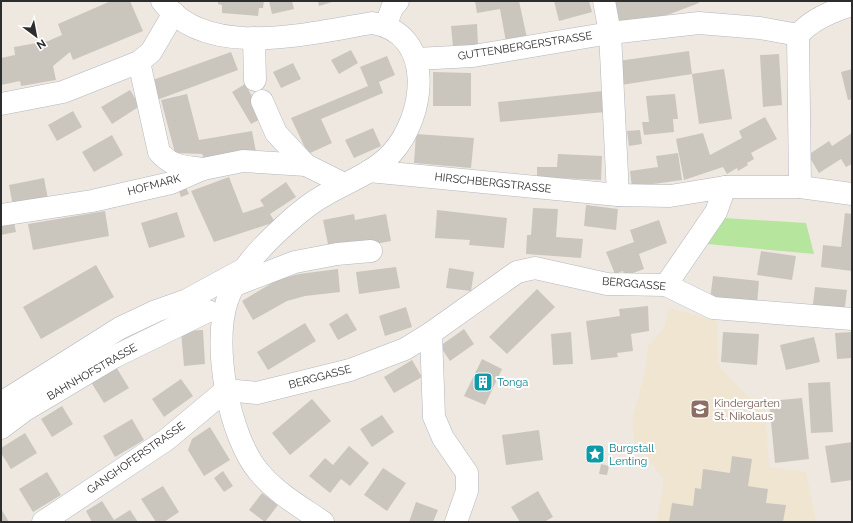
<svg xmlns="http://www.w3.org/2000/svg" width="853" height="523" font-family="Raleway,sans-serif">
<style>
.education{fill:#f0e5d0}
.green{fill:#b6e59d}
.building{fill:#cac6be}
.lines{fill:none;stroke-linecap:round;stroke-linejoin:round}
.minor-casing{stroke:#b3b6c0;stroke-width:23}
.minor{stroke:#fff;stroke-width:22}
.labels{text-anchor:middle;dominant-baseline:central;stroke-width:4;stroke-linejoin:round;paint-order:stroke}
.street-label{font-size:11px;fill:#2d2d2d;stroke:#fff}
.culture-label{font-size:11px;fill:#0d838f;stroke:#fff;text-anchor:start}
.education-label{font-size:11px;fill:#785e54;stroke:#fff;text-anchor:start}
</style>
<rect width="100%" height="100%" fill="#eee8e0"/>
<polygon class="education" points="669,308 717,321 718,365 749,398 764,399 769,467 806,472 816,521 657,522 664,480 634,440 632,420 645,373 648,346 664,328"/>
<polygon class="green" points="724,218 806,223 814,254 707,244"/>
<g class="building">
<polygon points="111,1 130,1 143,31 73,60 70,52 53,66 56,80 21,86 20,81 1,85 1,58 15,55 14,47 48,41 62,35 58,24"/>
<polygon points="218,1 264,1 263,8 259,8 258,16 222,13 222,5 218,4"/>
<polygon points="269,1 292,1 294,9 272,14"/>
<polygon points="318,1 335,1 319,6"/>
<polygon points="475,1 519,1 527,38 506,42 500,9 477,13"/>
<polygon points="554,1 589,1 592,12 559,21"/>
<polygon points="613,1 698,1 699,3 670,14 619,26"/>
<polygon points="477,24 478,45 453,47 451,26"/>
<polygon points="351,50 358,63 339,74 331,60"/>
<polygon points="689,51 692,74 621,85 618,61"/>
<polygon points="231,52 238,70 157,100 150,81"/>
<polygon points="779,54 782,105 763,107 760,55"/>
<polygon points="387,56 395,75 379,82 383,93 321,119 332,143 308,154 291,118 368,86 360,67"/>
<polygon points="293,63 301,79 281,88 273,72"/>
<polygon points="724,69 732,119 699,124 692,74"/>
<polygon points="852,69 852,99 848,100 841,72"/>
<polygon points="433,72 471,73 471,106 433,106"/>
<polygon points="245,84 264,117 251,124 232,92"/>
<polygon points="130,90 140,106 112,124 101,107"/>
<polygon points="603,91 605,112 500,122 498,102"/>
<polygon points="187,94 199,140 252,131 256,152 204,158 202,154 175,153 161,100"/>
<polygon points="675,94 678,119 673,119 674,132 644,135 642,122 649,122 646,96"/>
<polygon points="73,111 82,127 57,141 48,125"/>
<polygon points="765,117 777,139 751,153 754,159 747,163 748,165 738,171 737,168 727,174 723,167 684,180 676,139 703,133 710,155 742,138 739,131"/>
<polygon points="373,128 381,146 354,158 345,140"/>
<polygon points="640,130 642,144 629,146 627,131"/>
<polygon points="852,133 852,164 846,167 841,159 819,173 808,155 829,141 832,146"/>
<polygon points="416,134 474,138 471,168 414,163"/>
<polygon points="112,135 123,155 94,172 82,152"/>
<polygon points="678,153 682,180 632,187 630,171 658,167 656,156"/>
<polygon points="558,154 602,156 601,180 557,178 537,180 537,167 557,167"/>
<polygon points="229,177 243,213 264,206 260,200 286,182 296,197 270,214 275,222 214,242 191,191"/>
<polygon points="44,178 48,199 13,206 9,185"/>
<polygon points="184,183 189,194 181,197 177,186"/>
<polygon points="586,205 618,209 616,230 584,226"/>
<polygon points="533,208 558,209 556,237 583,239 581,258 526,254 527,235 531,235"/>
<polygon points="437,210 507,218 504,248 469,245 470,240 435,238"/>
<polygon points="105,211 109,236 33,250 28,224"/>
<polygon points="177,212 185,237 149,248 141,223"/>
<polygon points="845,213 852,214 852,271 821,267 823,245 841,247"/>
<polygon points="354,214 355,220 386,214 391,241 360,247 329,249 323,220"/>
<polygon points="659,220 667,243 639,254 644,269 625,276 623,271 615,274 606,252 634,242 630,230"/>
<polygon points="14,222 16,232 1,235 1,225"/>
<polygon points="761,251 796,256 792,280 757,275"/>
<polygon points="96,265 114,297 41,339 23,307"/>
<polygon points="396,267 400,288 359,294 356,272"/>
<polygon points="449,268 474,272 471,291 446,288"/>
<polygon points="338,269 340,292 305,296 287,301 253,320 242,301 277,280 299,274"/>
<polygon points="713,276 759,281 757,305 710,300"/>
<polygon points="815,287 847,290 844,315 812,312"/>
<polygon points="537,289 555,307 507,354 489,337"/>
<polygon points="648,306 649,331 631,334 633,351 617,353 618,357 591,360 586,321 620,316 619,309"/>
<polygon points="406,307 412,327 385,336 379,316"/>
<polygon points="347,313 357,330 338,340 329,324"/>
<polygon points="305,323 316,341 268,370 257,352"/>
<polygon points="464,329 474,344 450,361 440,346"/>
<polygon points="203,330 205,364 184,366 181,331"/>
<polygon points="571,332 573,364 553,365 551,334"/>
<polygon points="723,332 759,334 757,365 721,362"/>
<polygon points="852,332 852,358 837,359 835,333"/>
<polygon points="814,337 820,362 786,370 780,345"/>
<polygon points="482,359 502,369 485,405 464,396"/>
<polygon points="412,360 422,377 394,393 384,377"/>
<polygon points="116,367 129,388 104,403 91,382"/>
<polygon points="181,379 193,396 164,417 152,399"/>
<polygon points="830,382 833,432 811,433 808,383"/>
<polygon points="802,398 809,459 775,463 769,401"/>
<polygon points="312,399 331,421 290,455 272,433"/>
<polygon points="62,406 73,424 52,437 41,419"/>
<polygon points="382,415 394,432 372,447 360,429"/>
<polygon points="132,419 144,440 115,457 103,436"/>
<polygon points="210,427 230,460 204,476 188,450 192,439"/>
<polygon points="539,430 543,460 506,465 502,435"/>
<polygon points="25,433 37,453 11,469 1,453 1,448"/>
<polygon points="852,442 852,480 831,483 825,446"/>
<polygon points="349,446 369,463 350,486 341,479 330,493 309,476 325,458 333,465"/>
<polygon points="732,456 752,459 748,486 768,489 766,503 786,505 783,522 669,522 672,503 693,506 695,488 701,489 703,469 730,473"/>
<polygon points="601,464 609,466 607,475 599,474"/>
<polygon points="383,468 406,483 387,511 364,495"/>
<polygon points="223,471 233,486 224,492 214,478"/>
<polygon points="47,472 61,495 33,512 19,489"/>
<polygon points="163,486 179,512 164,522 156,522 141,499"/>
<polygon points="538,491 553,517 544,522 520,522 511,507"/>
<polygon points="262,493 278,505 265,522 249,510"/>
<polygon points="102,501 114,520 130,510 138,522 92,522 86,511"/>
<polygon points="416,502 438,510 433,522 409,522"/>
<polygon points="1,509 9,522 1,522"/>
</g>
<g class="lines">
<defs>
<g id="minor">
<path d="M 162,1 C 206,61 310,33 372,23 C 436,33 426,117 391,154 C 373,173 347,182 325,195 C 310,203 296,215 284,226 C 261,247 237,272 227,301 C 212,345 229,437 259,472 C 276,493 301,507 323,522"/>
<polyline points="604,1 610,33 618,195"/>
<polyline points="386,25 392,8 398,1"/>
<polyline points="798,35 800,187"/>
<polyline points="254,38 255,80"/>
<path d="M 416,59 L 473,56 L 610,33 L 699,23 L 760,28 L 798,35 C 812,19 832,11 852,5"/>
<path d="M 139,62 L 159,152 C 173,168 184,166 203,169"/>
<polyline points="262,101 276,133 306,165 344,184"/>
<polyline points="1,104 63,92 139,62 151,52 174,13"/>
<polyline points="369,171 618,195 670,196 725,187 800,187 852,194"/>
<polyline points="1,215 92,201 171,183 203,169 243,161 306,165"/>
<polyline points="235,285 295,262 337,254 371,251"/>
<polyline points="666,285 716,212 725,187"/>
<polyline points="431,333 434,417 443,438 467,473 467,491 456,522"/>
<polyline points="1,403 120,328 156,311 187,300 244,269"/>
<polyline points="1,428 25,410 114,357 208,311"/>
<polyline points="43,522 166,440 226,390 257,393 350,370 405,349 431,333 517,272 535,268 607,284 666,285 713,308 852,319"/>
</g>
</defs>
<use href="#minor" class="minor-casing"/>
<use href="#minor" class="minor"/>
</g>
<defs>
<symbol id="building-square" viewBox="-11 -11 22 22"><rect x="-9" y="-9" width="18" height="18" rx="4" fill="#0f9aa8" stroke="#fff"/><path d="M-4-6H4V6H1V3H-1V6H-4ZM-2.5-4.3h1.7v1.8h-1.7ZM.8-4.3h1.7v1.8H.8ZM-2.5-1h1.7V.8h-1.7ZM.8-1h1.7V.8H.8Z" fill="#fff"/></symbol>
<symbol id="school-square" viewBox="-11 -11 22 22"><rect x="-9" y="-9" width="18" height="18" rx="4" fill="#8d6e63" stroke="#fff"/><path d="M0-5L7-2L0 1L-7-2ZM-4 1L0 2.5L4 1V4Q0 6-4 4Z" fill="#fff"/></symbol>
<symbol id="sight-square" viewBox="-11 -11 22 22"><rect x="-9" y="-9" width="18" height="18" rx="4" fill="#0f9aa8" stroke="#fff"/><path d="M0-6L1.8-2.2L6-1.7L2.9 1.2L3.7 5.4L0 3.3L-3.7 5.4L-2.9 1.2L-6-1.7L-1.8-2.2Z" fill="#fff"/></symbol>
</defs>
<g fill-rule="evenodd">
<use href="#building-square" x="472" y="371" width="22" height="22"/>
<use href="#school-square" x="689" y="398" width="22" height="22"/>
<use href="#sight-square" x="584" y="443" width="22" height="22"/>
</g>
<g class="labels">
<g class="street-label">
<text transform="translate(525 46) rotate(-9)">GUTTENBERGERSTRASSE</text>
<text transform="translate(493 183) rotate(6)">HIRSCHBERGSTRASSE</text>
<text transform="translate(154 185) rotate(-15)">HOFMARK</text>
<text transform="translate(634 284) rotate(5)">BERGGASSE</text>
<text transform="translate(92 372) rotate(-30)">BAHNHOFSTRASSE</text>
<text transform="translate(320 377) rotate(-15)">BERGGASSE</text>
<text transform="translate(136 458) rotate(-35)">GANGHOFERSTRASSE</text>
</g>
<g class="culture-label">
<text x="497" y="382">Tonga</text>
<text x="609" y="448">Burgstall<tspan x="609" dy="13">Lenting</tspan></text>
</g>
<g class="education-label">
<text x="714" y="403">Kindergarten<tspan x="714" dy="13">St. Nikolaus</tspan></text>
</g>
</g>
<rect width="853" height="523" fill="none" stroke="#2d2d2d" stroke-width="4"/>
<g transform="translate(36 36) rotate(148)" stroke="#ffffff" stroke-width="3" paint-order="stroke">
<path d="M0-3L7 15L0 10L-7 15Z" fill="#2d2d2d"/>
<text y="-6" font-size="11" font-weight="bold" text-anchor="middle" fill="#2d2d2d">N</text>
</g>
</svg>
